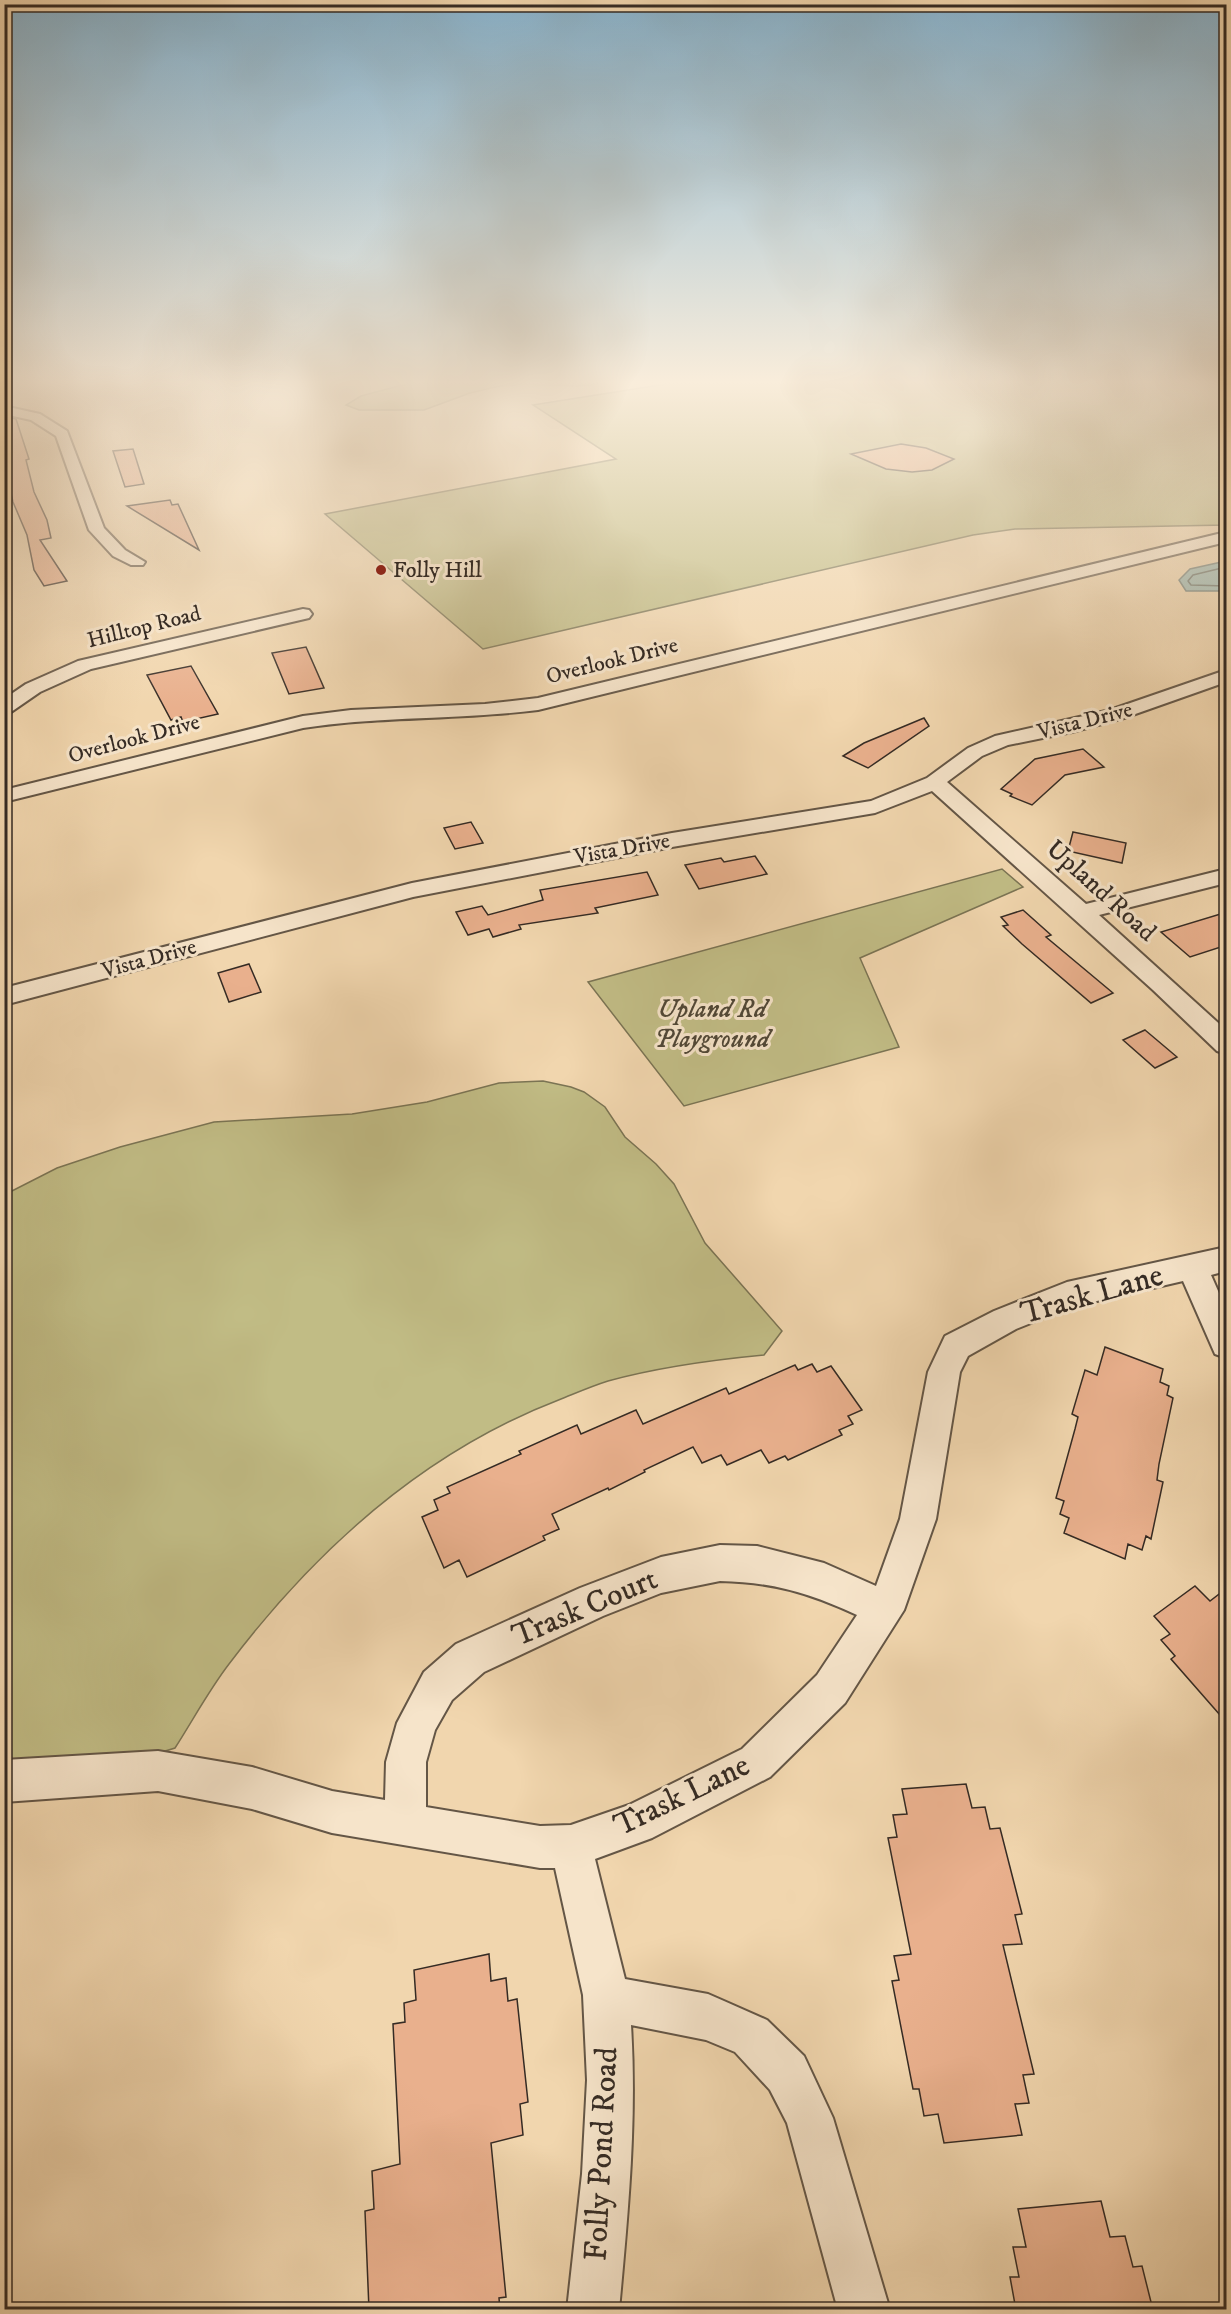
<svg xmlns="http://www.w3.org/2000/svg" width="1231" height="2314" font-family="'IM FELL DW Pica',serif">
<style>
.green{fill:#c1bc85;stroke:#7b7454;stroke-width:1.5}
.water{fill:#9cb8b1;stroke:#738079;stroke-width:1.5}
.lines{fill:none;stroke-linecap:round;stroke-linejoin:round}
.shore{stroke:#68726a;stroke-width:1.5}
.building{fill:#e9b08d;stroke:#352b24;stroke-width:1.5}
.minor-casing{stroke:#645646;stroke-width:4}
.minor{fill:#f6e4ca;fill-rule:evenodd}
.poi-dot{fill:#8f2418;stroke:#f6e4ca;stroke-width:2}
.labels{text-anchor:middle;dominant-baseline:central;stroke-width:6;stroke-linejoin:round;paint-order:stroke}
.far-poi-label{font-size:22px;fill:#352b24;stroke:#f6e4ca;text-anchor:start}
.far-street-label{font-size:22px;fill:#352b24;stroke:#f6e4ca}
.street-label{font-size:26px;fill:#352b24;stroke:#f6e4ca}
.park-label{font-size:26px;font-style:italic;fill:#514837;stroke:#f6e4ca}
.near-street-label{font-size:32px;fill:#352b24;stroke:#f6e4ca}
</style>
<rect width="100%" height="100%" fill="#f1d6ae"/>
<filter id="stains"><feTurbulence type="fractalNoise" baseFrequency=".00333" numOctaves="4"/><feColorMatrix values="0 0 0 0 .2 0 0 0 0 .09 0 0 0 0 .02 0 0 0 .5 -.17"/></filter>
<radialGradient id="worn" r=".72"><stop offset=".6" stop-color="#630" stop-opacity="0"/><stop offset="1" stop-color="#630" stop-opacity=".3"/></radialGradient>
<g class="green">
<polygon points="406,384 599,384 577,386 522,384 495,387 470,393 424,410 359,410 346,405 361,396"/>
<polygon points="666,384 1226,384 1226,525 1015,529 973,535 483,649 325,514 616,459 533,405"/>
<polygon points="1002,869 1023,887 860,958 899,1047 684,1106 588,982"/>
<path d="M 543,1081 L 571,1087 L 584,1092 L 605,1107 L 625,1137 L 656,1164 L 674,1184 L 705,1243 L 782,1331 L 764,1355 C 711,1360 659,1367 608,1381 C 592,1386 576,1393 561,1399 C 425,1451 316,1549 229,1664 C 209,1690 193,1720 175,1748 L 106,1769 L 5,1782 L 4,1195 L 57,1168 L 120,1147 L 214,1122 L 352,1114 L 427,1102 L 499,1083 Z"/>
</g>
<polygon class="water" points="1226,561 1226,591 1186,591 1179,580 1190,569"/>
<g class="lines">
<polyline class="shore" points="1226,567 1193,575 1188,581 1191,585 1226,586"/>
</g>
<g class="building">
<polygon points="4,416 16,419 29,459 26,460 34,492 47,520 51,538 40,540 67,581 44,586 34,570 27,535 13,502 4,465"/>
<polygon points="901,444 926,448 954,459 932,470 912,472 886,469 851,454"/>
<polygon points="133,449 144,484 125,487 113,451"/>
<polygon points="170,500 172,505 178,504 199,550 127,506"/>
<polygon points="306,647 324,688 289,694 272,653"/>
<polygon points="191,666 218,714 183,722 181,717 171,720 147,675"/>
<polygon points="924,718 929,726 868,768 843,756 864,743"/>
<polygon points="1083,749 1104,767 1065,775 1032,805 1010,796 1012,794 1001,789 1035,759"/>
<polygon points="471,822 483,843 455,849 444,828"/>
<polygon points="1073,832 1126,843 1122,863 1068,851"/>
<polygon points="755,856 767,874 699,889 685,865 721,858 724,862"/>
<polygon points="647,872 658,895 595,908 598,913 519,925 521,929 493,937 489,929 468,935 456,912 482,906 488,915 543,900 540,890"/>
<polygon points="1023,910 1051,935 1046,937 1113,993 1091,1003 1022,944 1003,926 1008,925 1001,917"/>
<polygon points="1227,912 1227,945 1190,957 1161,932"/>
<polygon points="249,964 261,992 229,1002 218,973"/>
<polygon points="1145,1030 1177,1057 1155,1068 1123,1040"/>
<polygon points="1105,1347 1163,1369 1160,1382 1169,1386 1167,1395 1173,1398 1159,1464 1157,1480 1163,1482 1151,1539 1146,1536 1142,1550 1128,1544 1125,1559 1064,1533 1069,1518 1060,1514 1064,1501 1056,1498 1075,1429 1078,1417 1072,1414 1085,1370 1097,1375"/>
<polygon points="812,1364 817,1372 831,1366 862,1410 848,1416 853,1424 839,1430 842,1435 788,1460 785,1456 769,1463 761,1450 727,1465 721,1455 702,1463 693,1447 644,1470 645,1472 609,1490 608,1488 552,1514 559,1529 543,1536 545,1540 467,1577 459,1560 444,1568 422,1517 438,1510 434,1500 450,1493 447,1487 521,1454 519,1451 577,1425 581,1434 636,1410 643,1424 726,1388 729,1394 795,1365 798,1370"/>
<polygon points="1195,1586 1210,1601 1227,1588 1227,1723 1171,1659 1175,1656 1161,1640 1170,1634 1154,1616"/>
<polygon points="966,1784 972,1808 985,1807 990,1829 1000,1828 1022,1914 1015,1915 1022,1944 1003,1945 1034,2074 1023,2075 1029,2103 1015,2104 1022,2135 944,2143 938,2114 924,2116 919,2089 913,2089 892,1981 899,1980 894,1956 911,1954 888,1838 897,1837 893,1815 907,1814 902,1789"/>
<polygon points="489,1954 491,1981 506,1978 508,2001 517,1999 528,2102 520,2104 523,2135 491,2143 506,2297 499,2298 500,2310 369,2310 365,2211 374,2209 372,2171 400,2164 393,2024 405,2022 404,2003 416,2000 414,1970"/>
<polygon points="1101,2201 1110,2237 1125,2236 1133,2267 1142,2266 1153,2310 1016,2310 1010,2277 1019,2277 1013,2247 1026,2247 1018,2209"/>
</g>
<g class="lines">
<defs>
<g id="minor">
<polygon points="4,406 40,414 67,431 104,528 125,550 145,562 143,565 131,565 113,556 89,530 56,436 31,420 4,414"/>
<path d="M 1226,532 L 1226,542 L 538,710 C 460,720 381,716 303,728 L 4,802 L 4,790 L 303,716 L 351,710 L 485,704 L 538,698 Z"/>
<polygon points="303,609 309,610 312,614 309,618 91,669 40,692 11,712 4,714 4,699 26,684 78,661"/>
<polygon points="1226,670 1226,682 1124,718 1072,732 1008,745 982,756 947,782 1086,904 1226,869 1226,883 1099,915 1226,1030 1226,1054 1217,1051 1153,990 932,791 875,813 672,847 413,897 4,1005 4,988 412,883 672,833 871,801 927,778 968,748 995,736 1110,710"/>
<path d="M 1226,1247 L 1226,1271 L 1211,1275 L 1226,1309 L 1226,1358 L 1215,1354 L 1183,1281 L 1071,1307 L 1016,1329 L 968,1356 L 960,1372 L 936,1519 L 904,1610 L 845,1703 L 770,1777 L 652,1838 L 595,1859 L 625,1979 L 708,1994 L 724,2001 L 767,2020 L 804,2056 L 833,2118 L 890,2310 L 838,2310 L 787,2123 L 770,2090 L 735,2052 L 706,2040 L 631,2025 C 637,2121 628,2214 619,2310 L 567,2310 L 582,2174 L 587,2080 L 583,1995 L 555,1868 L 540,1868 L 332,1833 L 252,1809 L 158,1791 L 4,1802 L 4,1760 L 158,1751 L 252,1767 L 332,1791 L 385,1800 L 386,1762 L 397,1723 L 424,1672 L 456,1644 L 580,1588 L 661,1557 L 720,1545 L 757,1546 L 824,1563 L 876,1586 L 900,1519 L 928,1372 L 945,1336 L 994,1311 L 1067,1282 ZM 720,1581 C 773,1582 809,1593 857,1615 L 817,1675 L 742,1749 L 629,1805 L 571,1825 L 540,1826 L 426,1807 L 426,1762 L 435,1730 L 452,1700 L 484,1672 L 603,1616 L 661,1593 Z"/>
</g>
</defs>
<use href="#minor" class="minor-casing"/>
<use href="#minor" class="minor"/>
</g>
<linearGradient id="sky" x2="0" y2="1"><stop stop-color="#89b6d2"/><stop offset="0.54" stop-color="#f9eddb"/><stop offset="1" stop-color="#f9eddb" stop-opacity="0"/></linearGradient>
<rect width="1231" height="708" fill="url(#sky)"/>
<circle class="poi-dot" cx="381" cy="570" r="6"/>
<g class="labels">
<g class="far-poi-label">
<text x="393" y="570">Folly Hill</text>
</g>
<g class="far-street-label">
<text transform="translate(144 627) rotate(-14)">Hilltop Road</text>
<text transform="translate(612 661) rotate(-14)">Overlook Drive</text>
<text transform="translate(1085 721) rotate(-14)">Vista Drive</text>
<text transform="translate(134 739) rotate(-15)">Overlook Drive</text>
<text transform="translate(622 849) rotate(-10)">Vista Drive</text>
<text transform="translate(149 959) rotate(-15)">Vista Drive</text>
</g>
<g class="street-label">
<text transform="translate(1101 891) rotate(42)">Upland Road</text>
</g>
<g class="park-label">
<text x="712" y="1009">Upland Rd<tspan x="712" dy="30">Playground</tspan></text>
</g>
<g class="near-street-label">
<text transform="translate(1092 1295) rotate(-16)">Trask Lane</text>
<text transform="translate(585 1608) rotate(-23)">Trask Court</text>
<text transform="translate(682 1796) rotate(-26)">Trask Lane</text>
<text transform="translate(602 2154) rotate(-87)">Folly Pond Road</text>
</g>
</g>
<rect width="1231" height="2314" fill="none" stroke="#f1d6ae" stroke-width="24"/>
<rect x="6" y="6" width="1219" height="2302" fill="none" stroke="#352b24" stroke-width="3"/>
<rect x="12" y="12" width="1207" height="2290" fill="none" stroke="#352b24" stroke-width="1.5"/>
<rect width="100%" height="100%" filter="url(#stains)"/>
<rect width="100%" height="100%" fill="url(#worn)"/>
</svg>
